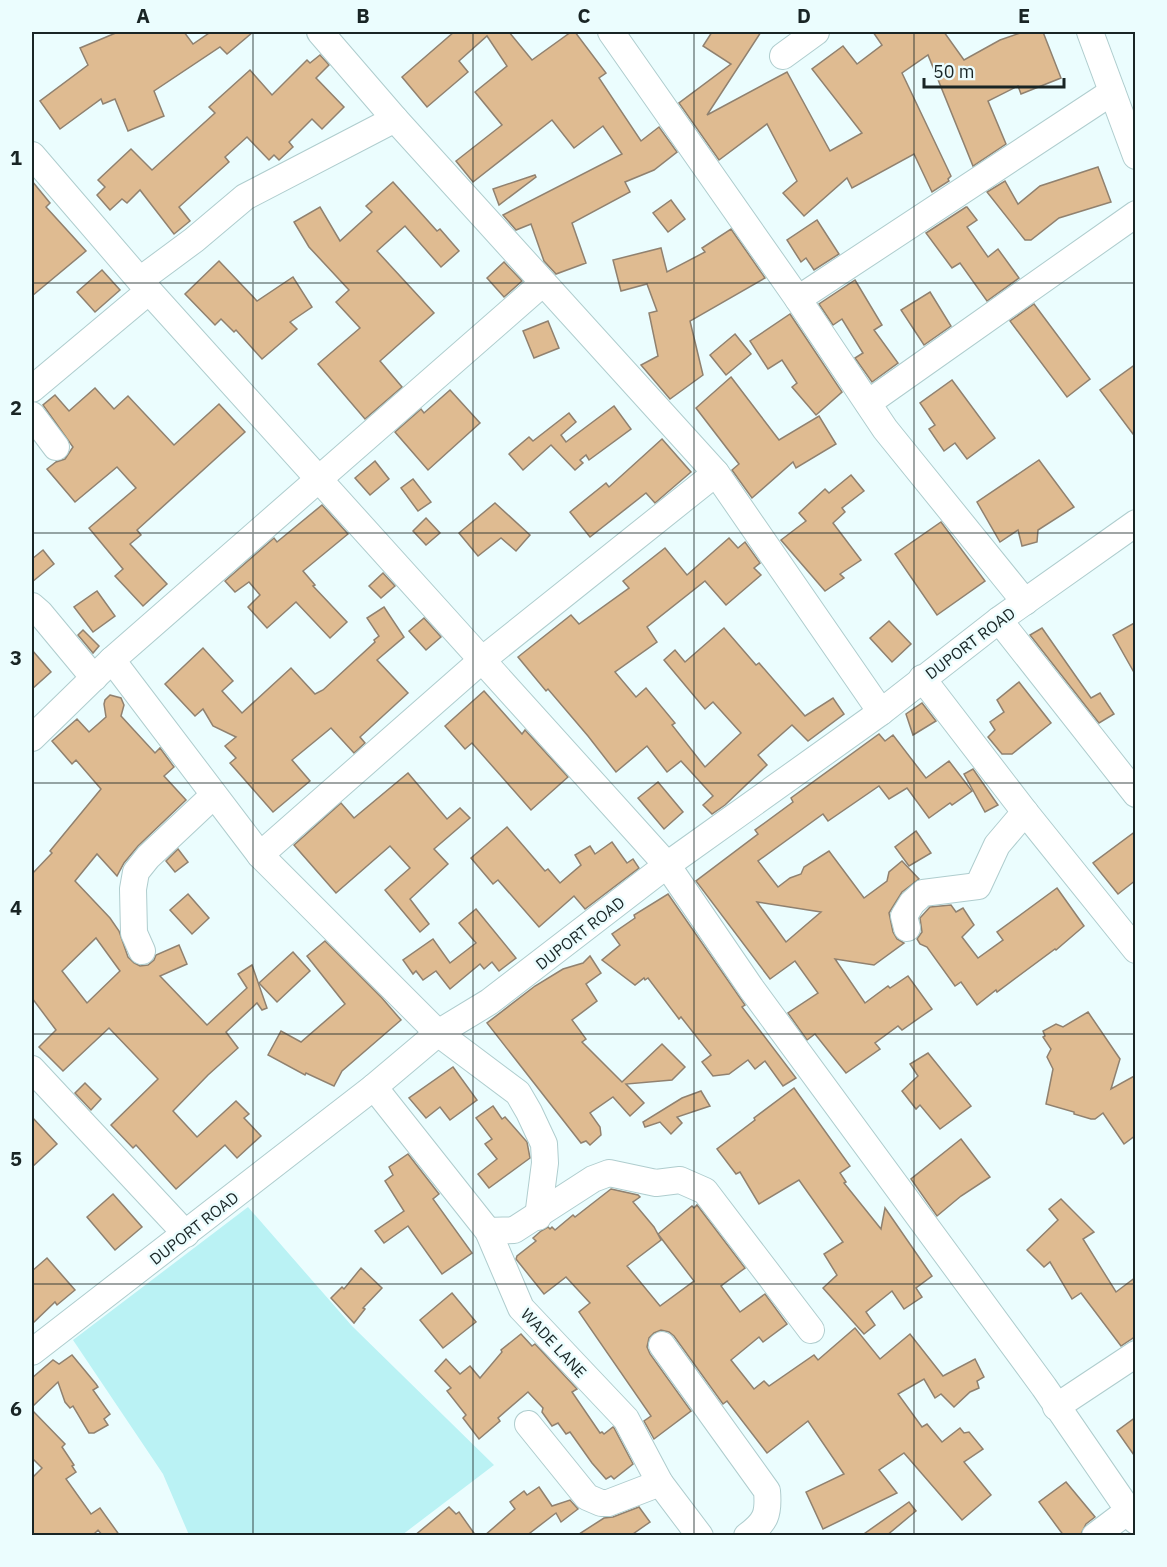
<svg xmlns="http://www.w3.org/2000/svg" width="1167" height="1567" font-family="'IBM Plex Sans',sans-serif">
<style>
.green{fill:#baf2f4}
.building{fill:#dfbb91;stroke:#90816f;stroke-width:1.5;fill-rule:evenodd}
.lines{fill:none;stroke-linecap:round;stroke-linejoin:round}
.minor-casing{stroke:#afcdce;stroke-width:28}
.minor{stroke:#fff;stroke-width:26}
.grid{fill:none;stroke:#192525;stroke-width:1.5;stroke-opacity:0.55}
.labels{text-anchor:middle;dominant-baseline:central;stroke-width:5;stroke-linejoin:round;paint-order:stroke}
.street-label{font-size:16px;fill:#192525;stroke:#ebfdfe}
.neatline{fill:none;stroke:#192525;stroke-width:2}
.grid-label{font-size:20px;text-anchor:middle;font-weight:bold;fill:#192525}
</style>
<rect width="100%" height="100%" fill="#ebfdfe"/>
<polygon class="green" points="248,1207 352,1326 494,1465 402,1535 189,1535 163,1474 73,1340"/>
<g class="building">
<polygon points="118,32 184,32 193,44 209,33 207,32 253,32 227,54 220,47 154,91 164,116 128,131 115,99 103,104 101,99 60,129 40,101 88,65 80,48"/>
<polygon points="454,32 509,32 532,60 571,32 575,32 606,73 599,78 641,141 659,127 677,152 654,170 625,182 630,192 572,223 586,263 556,274 544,261 531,224 516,230 503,215 622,154 603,126 574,148 552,120 473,182 456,161 502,125 475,92 507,66 487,36 459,61 468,72 427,107 402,77"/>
<polygon points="712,32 761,32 707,115 787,72 830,151 862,133 812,69 843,46 857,64 882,45 873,32 944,32 964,60 1000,40 1023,32 1043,32 1061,78 1021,94 1018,86 988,101 1006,144 973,166 928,55 902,73 951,176 948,179 949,181 932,192 914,154 852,188 847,178 804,216 783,193 797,181 767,124 719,160 679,103 731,64 703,46"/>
<polygon points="320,55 329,65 316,78 344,107 322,129 312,119 289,142 293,147 279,160 274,155 269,160 247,137 225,157 229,162 179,207 190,221 174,234 140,190 127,203 122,199 110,210 97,195 105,187 98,180 131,149 152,170 215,113 209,107 250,70 272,95 307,60 310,63"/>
<polygon points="1098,167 1111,202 1059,218 1031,240 1025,240 987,192 1005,181 1018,204 1040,186"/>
<polygon points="535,175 536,177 499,205 493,189"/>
<polygon points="32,181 50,203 46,207 86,251 32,296"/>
<polygon points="393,182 437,231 440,229 459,251 441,267 405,226 377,251 434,313 380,361 402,387 365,419 318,364 360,328 336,302 349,290 309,247 294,222 320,207 340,241 372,212 366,206"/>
<polygon points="671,200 685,219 668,232 653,213"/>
<polygon points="966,207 967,207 977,220 967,227 988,257 998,249 1019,278 987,301 960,263 952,268 926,233"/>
<polygon points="817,220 839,254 814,270 806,258 801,262 787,240"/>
<polygon points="731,229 765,278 690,321 703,375 670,399 641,365 658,356 649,313 657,311 647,284 621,291 613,260 661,248 667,272 705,252 702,248"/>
<polygon points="219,261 257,301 293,277 312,307 290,322 297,329 262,359 236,330 234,332 221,319 215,325 185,294"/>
<polygon points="504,262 522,281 504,297 487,278"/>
<polygon points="102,270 120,290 95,312 77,292"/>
<polygon points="855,280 882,325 874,330 898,363 872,382 855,358 863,353 842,319 833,325 819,304"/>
<polygon points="930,292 951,326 924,345 901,310"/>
<polygon points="1034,304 1090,379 1067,397 1010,321"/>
<polygon points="790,314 842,392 816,415 792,387 797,383 782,360 768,369 750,341"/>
<polygon points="548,321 559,348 534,358 523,331"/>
<polygon points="735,334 751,354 726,375 710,355"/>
<polygon points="1136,364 1136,438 1100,390"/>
<polygon points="731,377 779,440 819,416 836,444 796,468 793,462 752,498 732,470 739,464 696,408"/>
<polygon points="952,380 995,438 967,459 955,443 944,451 929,429 935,425 920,403"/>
<polygon points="95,388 114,409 128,396 174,445 219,404 245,432 137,530 141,535 130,544 167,584 143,606 115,576 123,569 89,528 136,488 117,467 75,502 47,469 56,462 65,459 73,447 43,405 55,395 69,411"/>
<polygon points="450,390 480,423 428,470 395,432 421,409 424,413"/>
<polygon points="614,406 631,429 589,460 586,455 580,460 583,463 575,470 551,445 523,470 509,454 529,437 533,441 569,413 576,422 561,435 566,442"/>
<polygon points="662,439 691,472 655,503 646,493 590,537 570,512 606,483 609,487"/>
<polygon points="1039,460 1074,507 1038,530 1037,542 1022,546 1018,530 1000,542 977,502"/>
<polygon points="375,461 389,479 370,495 355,478"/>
<polygon points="851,475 864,491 842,508 845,512 833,523 861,560 840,574 844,578 825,591 781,540 806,521 799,513 825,489 829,493"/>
<polygon points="413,479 431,502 418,511 401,488"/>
<polygon points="495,503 530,535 516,551 501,538 478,556 459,533"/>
<polygon points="322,505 348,534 303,571 315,585 313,586 347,622 330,638 296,602 267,628 248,607 260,595 249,582 235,592 225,581 274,538 277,542"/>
<polygon points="426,518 440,533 426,545 413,531"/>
<polygon points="941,522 985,581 937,615 895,554"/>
<polygon points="729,538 738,548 745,542 760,563 754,568 761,575 726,605 705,581 647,627 657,642 615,672 636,697 646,688 675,723 672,725 705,767 741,733 713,702 705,709 664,660 675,650 685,662 724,628 756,665 759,663 805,716 833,698 844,714 808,741 792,725 758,755 767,765 725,805 712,814 703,805 713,796 681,761 667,772 647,746 616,772 588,736 548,689 546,691 518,657 571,615 579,624 629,588 623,581 665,548 687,575"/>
<polygon points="43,550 54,564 32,582 32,559"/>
<polygon points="383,573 395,586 381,598 369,586"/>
<polygon points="97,591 115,616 93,632 74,607"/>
<polygon points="384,607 404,637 377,660 408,693 360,737 365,743 354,753 331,728 292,760 310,781 273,812 230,763 236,758 225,746 236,737 213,726 203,709 195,716 165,684 203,648 233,681 222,691 242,713 291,668 315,694 323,690 375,642 374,640 379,636 367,618"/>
<polygon points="424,618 441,637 426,650 409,631"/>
<polygon points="889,621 911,644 892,662 870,638"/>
<polygon points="1136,622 1136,676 1113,635"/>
<polygon points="1042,628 1091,698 1100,693 1114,714 1099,723 1030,635"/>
<polygon points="83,630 99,646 93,653 78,635"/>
<polygon points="32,650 51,672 32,689"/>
<polygon points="1019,682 1051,723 1012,754 1002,754 988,737 995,730 990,722 1004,712 997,700"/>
<polygon points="484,691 522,734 525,730 568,777 531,810 472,743 465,749 445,726"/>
<path d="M 110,695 L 121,698 L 124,705 L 121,716 L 155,753 L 160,748 L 174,767 L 164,776 L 186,800 L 138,846 L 124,863 L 117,876 L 97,854 L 75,881 L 110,918 L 119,931 L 128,957 L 134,963 L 140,966 L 148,965 L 154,960 L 156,955 L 179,945 L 187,964 L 160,976 L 207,1025 L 247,988 L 238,974 L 252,965 L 267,1008 L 262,1010 L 257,1003 L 226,1032 L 238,1048 L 208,1075 L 173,1111 L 197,1137 L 236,1101 L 249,1114 L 244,1118 L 261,1136 L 237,1158 L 225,1145 L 176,1189 L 136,1145 L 133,1148 L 111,1125 L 158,1079 L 109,1028 L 63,1071 L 39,1047 L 56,1030 L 32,998 L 32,874 L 52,853 L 50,851 L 101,789 L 76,760 L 72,764 L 52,741 L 77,719 L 89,732 L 106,717 L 104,704 L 105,700 ZM 96,938 L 120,971 L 87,1003 L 62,971 Z"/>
<polygon points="922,703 936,721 913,735 906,714"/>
<path d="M 879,734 L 885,741 L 893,735 L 926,778 L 949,761 L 972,791 L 952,805 L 950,803 L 929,818 L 907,788 L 889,799 L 879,786 L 828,821 L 823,814 L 758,861 L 778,887 L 790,878 L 801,874 L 804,867 L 829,851 L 864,898 L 887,881 L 889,872 L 902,861 L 919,879 L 902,892 L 889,913 L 893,932 L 897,939 L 904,943 L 874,965 L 835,959 L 865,1003 L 888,986 L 890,988 L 908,976 L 932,1009 L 902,1030 L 898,1026 L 875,1043 L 880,1049 L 846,1073 L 815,1034 L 807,1040 L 788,1013 L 818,993 L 795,961 L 770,979 L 696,881 L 758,834 L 755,830 L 793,802 L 791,798 ZM 757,902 L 821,912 L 786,942 Z"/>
<polygon points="973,769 998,805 985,812 964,774"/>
<polygon points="408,773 447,819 460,808 470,818 434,849 448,864 410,899 429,924 420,932 385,890 410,868 390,846 336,893 294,845 341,803 354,818"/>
<polygon points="658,782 683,812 664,829 638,798"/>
<polygon points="507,827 545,871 548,869 560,883 581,865 575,855 590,846 595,854 612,842 627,863 633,859 639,868 585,909 574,896 539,927 498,880 493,884 471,858"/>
<polygon points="916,831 931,853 909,866 895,847"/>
<polygon points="1136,831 1136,880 1118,894 1093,863"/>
<polygon points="178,849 188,862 175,872 166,861"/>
<polygon points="1057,888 1084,926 1056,950 1055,949 997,992 996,990 977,1005 961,982 955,986 927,947 920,944 917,939 922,932 920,918 930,907 951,905 956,912 963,908 974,925 962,937 978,958 1003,940 997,932"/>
<polygon points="188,894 209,918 192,934 170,910"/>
<polygon points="668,894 745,1005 742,1007 796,1078 783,1086 765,1061 755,1069 748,1060 729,1074 713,1076 702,1062 711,1055 681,1017 679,1019 648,978 645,980 644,978 635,985 602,960 620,945 612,934 635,918 634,915"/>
<polygon points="476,909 516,958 499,971 492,962 484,969 480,964 450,989 436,971 423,980 416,971 413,974 403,960 433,939 450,963 476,943 459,923"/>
<polygon points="325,941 382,998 401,1020 342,1071 334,1086 306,1073 305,1075 268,1055 281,1031 301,1042 345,1004 307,956"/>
<polygon points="293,952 310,971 277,1002 259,983"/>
<polygon points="590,956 601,973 586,984 597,1001 572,1020 586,1039 582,1042 622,1082 662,1044 685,1067 672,1080 626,1084 644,1103 630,1116 613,1097 590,1113 600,1127 601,1135 590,1145 586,1141 581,1143 487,1023 535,986 563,969 583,963"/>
<polygon points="1088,1012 1120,1059 1111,1089 1136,1075 1136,1135 1124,1144 1103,1113 1095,1119 1091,1119 1074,1114 1074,1112 1046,1104 1053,1069 1047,1057 1051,1049 1043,1037 1045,1036 1043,1031 1056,1024 1063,1027"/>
<polygon points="928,1053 971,1106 940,1129 920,1105 916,1109 902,1091 918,1076 910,1064"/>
<polygon points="453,1067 477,1100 450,1120 440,1107 426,1118 409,1098"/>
<polygon points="85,1083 101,1099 91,1110 75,1093"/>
<polygon points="794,1088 850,1166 840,1173 846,1182 844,1183 881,1229 885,1208 932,1276 916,1288 922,1297 904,1309 892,1291 866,1312 875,1325 864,1334 823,1288 837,1275 824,1254 843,1242 799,1180 759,1204 740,1172 736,1174 717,1149 755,1120 754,1118"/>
<polygon points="701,1091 710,1106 677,1117 682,1123 671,1134 660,1122 645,1127 643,1122 682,1098"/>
<polygon points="493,1106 502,1119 505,1117 527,1142 530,1158 489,1188 478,1174 497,1159 485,1144 492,1139 476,1118"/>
<polygon points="32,1117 57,1144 32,1167"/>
<polygon points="961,1139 990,1177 961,1196 937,1216 911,1179"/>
<polygon points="408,1154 439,1194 433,1199 472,1253 442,1274 408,1226 384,1243 375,1231 404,1211 385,1181 393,1175 389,1167"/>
<polygon points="611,1189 638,1195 640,1197 633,1202 654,1227 661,1240 627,1266 660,1306 694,1281 658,1234 692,1206 694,1208 697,1205 745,1268 721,1286 740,1312 765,1294 787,1324 763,1342 759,1337 731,1360 754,1389 764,1381 769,1386 814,1355 818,1360 855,1328 880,1359 910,1334 943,1376 975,1359 984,1377 977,1381 979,1388 970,1392 954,1407 941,1394 935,1398 924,1379 898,1394 922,1427 927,1424 942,1442 960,1428 964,1433 969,1432 983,1449 964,1462 991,1495 962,1520 904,1453 879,1470 897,1493 823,1529 806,1492 844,1474 808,1421 767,1453 727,1401 723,1404 674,1336 669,1332 661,1330 654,1333 649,1338 647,1347 650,1354 691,1411 654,1439 644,1421 651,1416 579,1312 590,1303 566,1277 544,1294 516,1259 517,1256 536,1241 533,1238 541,1231 548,1227 550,1229 552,1227 555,1230 573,1215 575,1217"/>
<polygon points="113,1194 142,1227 115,1250 87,1217"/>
<polygon points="1061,1199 1094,1232 1083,1239 1116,1292 1136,1277 1136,1336 1121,1346 1081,1293 1072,1299 1050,1262 1044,1267 1027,1250 1058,1220 1049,1209"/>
<polygon points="47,1258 75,1290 57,1305 55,1302 32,1324 32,1271"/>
<polygon points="361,1268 382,1288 363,1308 365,1309 354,1323 331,1298 342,1287 344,1289"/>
<polygon points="452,1293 476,1322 443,1348 420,1320"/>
<polygon points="521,1334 532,1346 535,1344 577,1389 572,1392 600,1433 602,1432 604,1434 613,1427 614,1428 633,1464 614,1479 611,1476 606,1479 592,1463 570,1432 566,1434 558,1423 552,1426 542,1412 543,1408 528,1392 498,1418 500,1421 479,1439 463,1418 466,1415 447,1391 451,1388 435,1371 446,1359 460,1374 470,1366 480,1378 502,1352 501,1350"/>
<polygon points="72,1355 96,1384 98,1387 93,1390 110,1414 104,1419 108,1425 94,1433 89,1433 73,1406 70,1408 65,1402 58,1382 32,1407 32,1378 53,1360 59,1364"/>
<polygon points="32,1410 65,1444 62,1447 74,1465 72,1466 76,1472 66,1479 91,1514 100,1508 120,1536 103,1536 98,1530 92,1536 32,1536 32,1478 42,1468 32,1458"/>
<polygon points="1136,1417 1136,1458 1117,1431"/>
<polygon points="1066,1482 1095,1517 1086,1524 1080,1536 1064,1536 1039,1502"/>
<polygon points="539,1487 552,1506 570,1500 578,1509 561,1522 556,1513 526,1536 484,1536 515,1509 510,1502 524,1491 527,1495"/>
<polygon points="909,1502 916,1511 886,1536 861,1536"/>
<polygon points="449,1507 456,1514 459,1512 476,1536 414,1536"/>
<polygon points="639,1507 650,1522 630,1536 576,1536 604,1518 613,1517"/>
</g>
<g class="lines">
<defs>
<g id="minor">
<polyline points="320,32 395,119 716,473 881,712"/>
<polyline points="611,32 798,299 885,429 1025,602"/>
<polyline points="1090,32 1136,156"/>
<polyline points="783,56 816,32"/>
<polyline points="32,155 149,291 667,865 751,988 1044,1387 1136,1521"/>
<polyline points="140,280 194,240 245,197 395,119"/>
<polyline points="798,299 1112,92"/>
<polyline points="32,389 149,291"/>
<polyline points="868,403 1136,214"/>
<polyline points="32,415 56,447"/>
<polyline points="32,606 40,613 94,678"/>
<polyline points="999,620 1136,794"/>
<polyline points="922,678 1025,812 1136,950"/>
<polyline points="32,738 112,660"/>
<polyline points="260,855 482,660 716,473"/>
<polyline points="907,928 904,916 912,903 923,893 978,886 997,845 1025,812"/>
<polyline points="142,951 134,933 133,889 136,872 148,857 214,795"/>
<polyline points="32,1069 186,1234"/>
<polyline points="374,1087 488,1231 521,1308 626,1419 660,1483 700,1536"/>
<polyline points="538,1217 545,1163 544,1144 529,1112 518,1093 438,1033 260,855 112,660 543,283"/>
<polyline points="488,1231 514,1230 593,1179 609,1173 656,1183 680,1180 705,1191 811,1330"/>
<path d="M 662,1345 L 767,1491 C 769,1514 766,1522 747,1536"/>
<polyline points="32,1352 374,1087 438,1033 489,1002 667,865 881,712 999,620 1136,523"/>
<polyline points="1056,1407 1136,1354"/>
<polyline points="528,1424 587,1497 601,1503 608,1503 660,1483"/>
<polyline points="1095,1536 1128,1511"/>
</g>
</defs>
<use href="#minor" class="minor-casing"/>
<use href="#minor" class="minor"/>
</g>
<path class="grid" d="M 253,32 L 253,1536M 473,32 L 473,1536M 694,32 L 694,1536M 914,32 L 914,1536M 32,283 L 1136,283M 32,533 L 1136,533M 32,783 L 1136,783M 32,1034 L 1136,1034M 32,1284 L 1136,1284"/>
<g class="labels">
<g class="street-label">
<text transform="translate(970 643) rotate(-37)">DUPORT ROAD</text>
<text transform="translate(580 933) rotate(-38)">DUPORT ROAD</text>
<text transform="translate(194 1228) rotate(-38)">DUPORT ROAD</text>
<text transform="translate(554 1343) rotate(47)">WADE LANE</text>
</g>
</g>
<rect width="1167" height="1567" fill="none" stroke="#ebfdfe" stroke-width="66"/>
<path d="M924 78v9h140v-9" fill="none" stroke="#192525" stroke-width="3"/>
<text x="933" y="78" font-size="18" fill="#192525" stroke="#ebfdfe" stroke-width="4.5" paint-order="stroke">50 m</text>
<rect x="33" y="33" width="1101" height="1501" class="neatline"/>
<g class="grid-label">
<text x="143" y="23">A</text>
<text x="363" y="23">B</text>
<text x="584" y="23">C</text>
<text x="804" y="23">D</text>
<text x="1024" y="23">E</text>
<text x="16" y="165">1</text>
<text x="16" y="415">2</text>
<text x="16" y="665">3</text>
<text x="16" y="915">4</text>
<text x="16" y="1166">5</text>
<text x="16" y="1416">6</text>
</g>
</svg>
